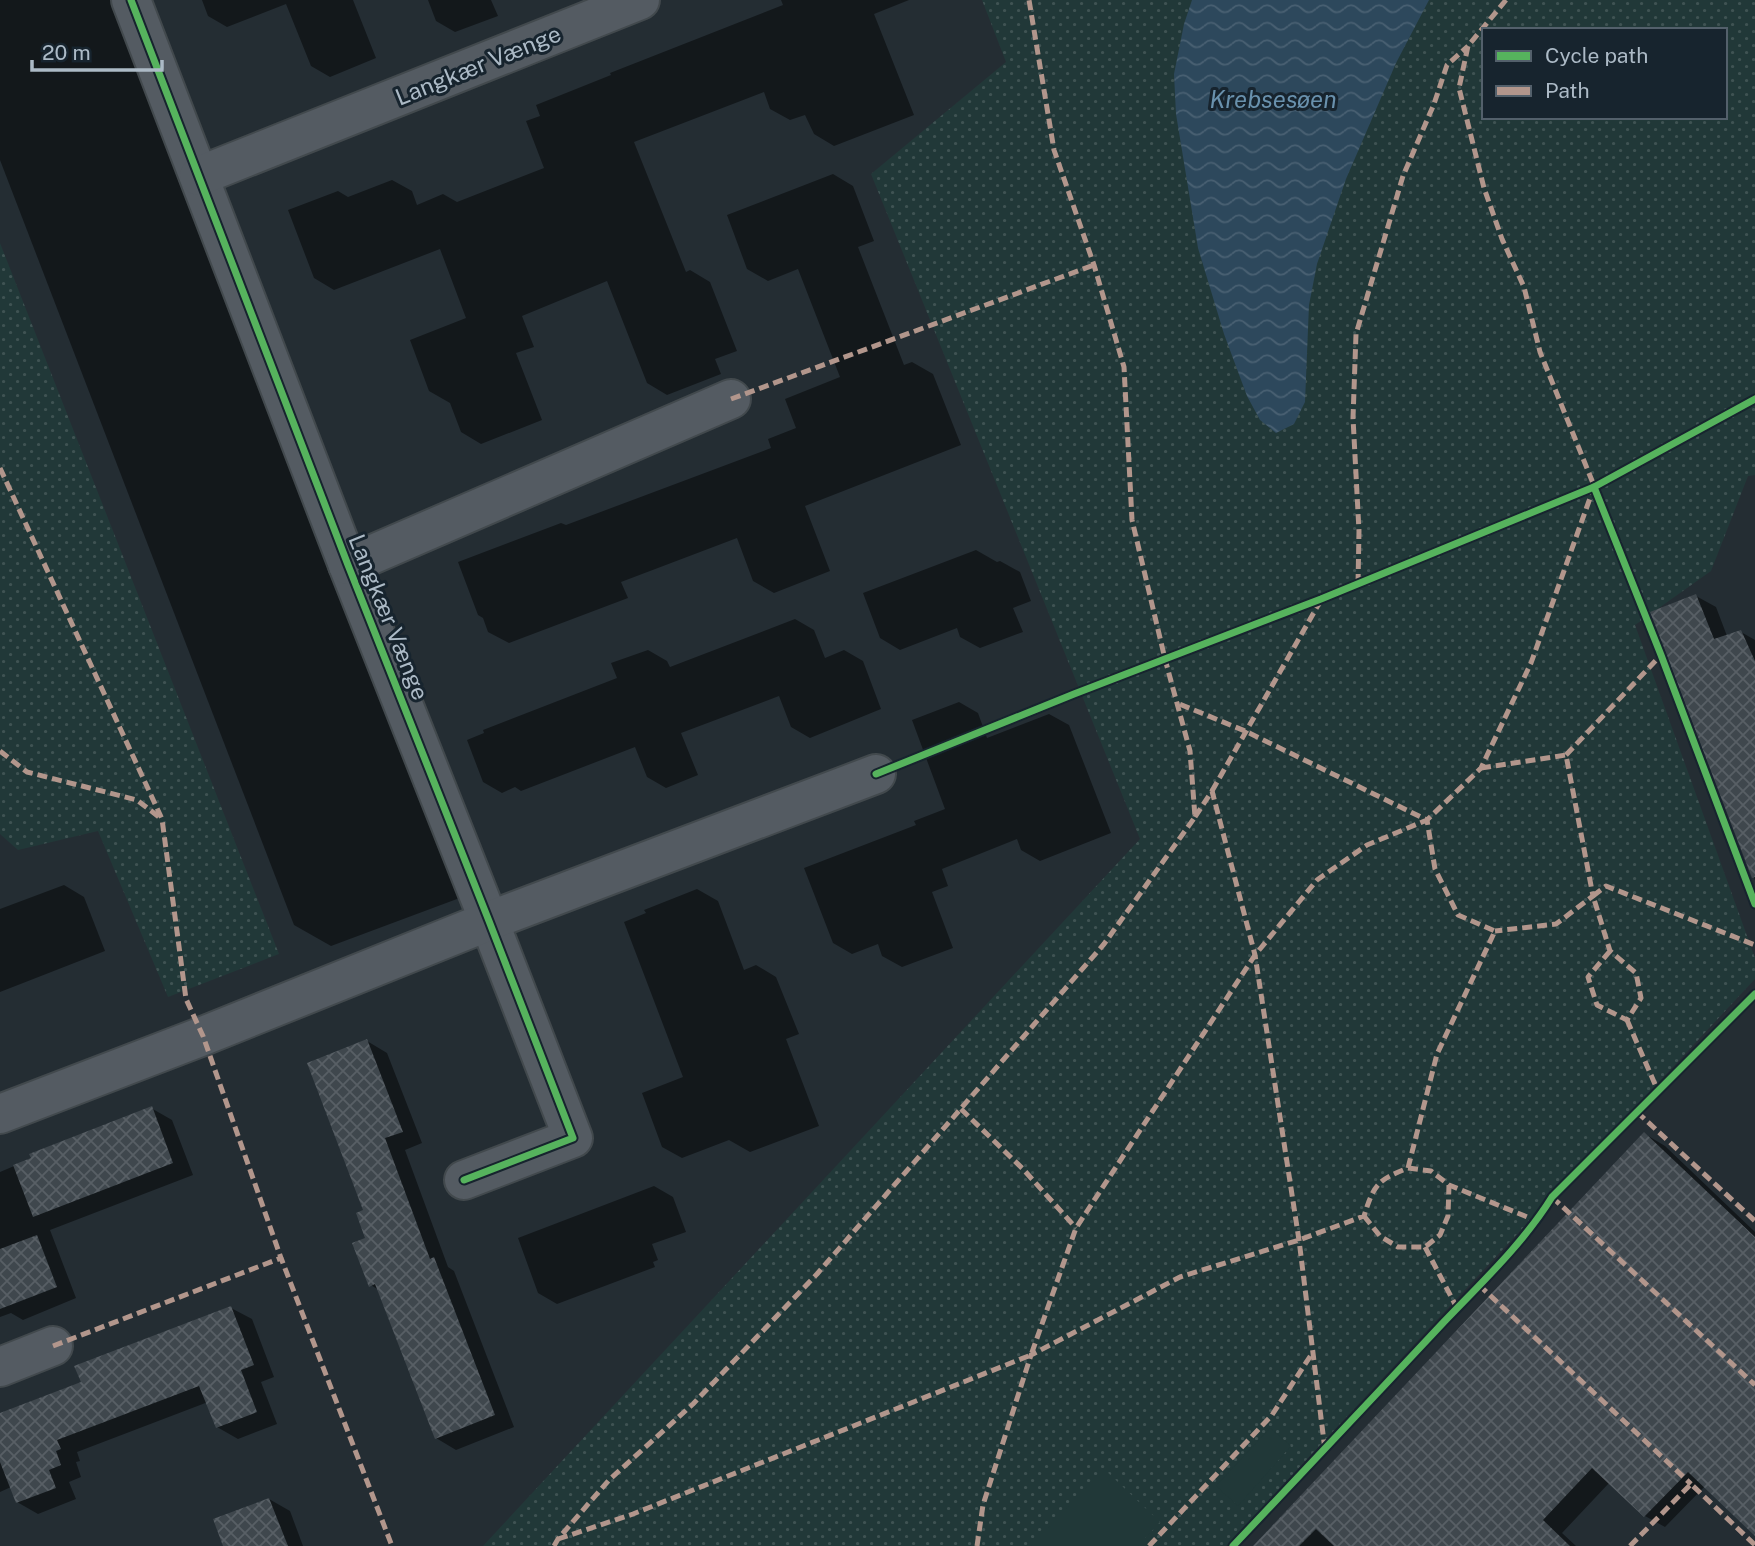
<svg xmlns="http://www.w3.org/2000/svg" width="1755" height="1546" font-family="'Public Sans',sans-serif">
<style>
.green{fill:url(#green-dots);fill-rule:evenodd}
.pitch{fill:#213838}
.water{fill:url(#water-waves)}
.shadow{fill:#0007}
.building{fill:url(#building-cross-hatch)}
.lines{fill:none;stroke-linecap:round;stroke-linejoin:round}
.street-casing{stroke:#42494d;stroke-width:42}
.street{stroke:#545b62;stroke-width:38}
.quiet{stroke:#b2968c;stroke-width:5;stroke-dasharray:10 5;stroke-linecap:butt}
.cycleway-casing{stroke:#17242e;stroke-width:11}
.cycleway{stroke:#56b35d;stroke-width:7}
.labels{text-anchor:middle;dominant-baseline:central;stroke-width:6;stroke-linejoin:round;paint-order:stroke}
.street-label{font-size:23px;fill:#acbac6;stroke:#17242e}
.water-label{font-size:24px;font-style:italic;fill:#6991ad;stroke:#17242e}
</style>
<defs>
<pattern id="green-dots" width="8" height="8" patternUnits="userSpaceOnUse" patternTransform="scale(1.75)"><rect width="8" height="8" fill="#213838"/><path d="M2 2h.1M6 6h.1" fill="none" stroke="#3f5353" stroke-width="1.8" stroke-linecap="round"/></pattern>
<pattern id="water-waves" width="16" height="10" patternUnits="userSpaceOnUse" patternTransform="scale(1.75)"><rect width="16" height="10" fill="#2d485c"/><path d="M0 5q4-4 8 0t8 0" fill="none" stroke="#496072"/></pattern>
<pattern id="building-cross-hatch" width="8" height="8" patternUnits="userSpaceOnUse" patternTransform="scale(1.75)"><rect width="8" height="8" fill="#3f474d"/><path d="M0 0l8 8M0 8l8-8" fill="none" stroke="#585f65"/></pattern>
</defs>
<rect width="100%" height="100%" fill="#242d33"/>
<g class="green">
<path d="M 982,0 L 1755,0 L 1755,475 L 1748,476 L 1711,571 L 1635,625 L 1755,958 L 1755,979 L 1226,1546 L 483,1546 L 1140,839 L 871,174 L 1006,62 ZM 1484,30 L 1725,30 L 1725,117 L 1484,117 Z"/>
<polygon points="0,243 279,954 168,997 98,831 18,850 0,834"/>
</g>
<g class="pitch">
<polygon points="1270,1428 1291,1446 1238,1506 1216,1486"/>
<polygon points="1104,1469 1160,1522 1138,1546 1031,1546"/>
</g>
<polygon class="water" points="1192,0 1429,0 1396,63 1346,179 1317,264 1309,305 1305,402 1294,424 1276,433 1260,420 1247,396 1224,334 1198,248 1176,114 1174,74 1184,24"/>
<g class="shadow">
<polygon points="0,0 120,0 465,896 331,946 294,925 0,160"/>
<polygon points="202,0 353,0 376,58 330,77 311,66 286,4 227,27 208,16"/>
<polygon points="428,0 491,0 498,16 455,32 436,21"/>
<polygon points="781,0 909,0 874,14 914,115 834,146 814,134 805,115 790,120 770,109 764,92 634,142 686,272 690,270 710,282 737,351 715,359 721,374 667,395 647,383 607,281 522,316 534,347 516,353 542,420 481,444 461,432 450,403 429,391 410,340 466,318 440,249 334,290 314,278 288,210 338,191 348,197 392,180 412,191 417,205 443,194 457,202 544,168 526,121 540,116 536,105 611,75 610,73 783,5"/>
<polygon points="833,174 853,186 874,241 858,247 904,365 912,362 933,374 961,445 805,506 830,571 774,593 753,581 737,538 621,582 628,598 509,643 488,632 483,618 478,615 458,562 561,523 566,525 771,448 768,439 796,428 785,399 840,377 798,269 768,281 747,269 727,215"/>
<polygon points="976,550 997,562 1000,561 1020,572 1031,601 1013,608 1023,632 980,648 960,637 957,628 900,650 880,638 863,593"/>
<polygon points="1696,596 1716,607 1727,636 1741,632 1755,640 1755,880 1652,613"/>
<polygon points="795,619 814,630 825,658 844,650 863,661 881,709 810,738 791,727 779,696 681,733 698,775 666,788 647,777 635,747 521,791 515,787 502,793 483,782 467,740 484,733 483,730 617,678 611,663 648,650 667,661 670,667"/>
<polygon points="959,702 978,713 987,738 1049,714 1069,725 1111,833 1040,861 1021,850 1017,839 942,869 948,886 932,892 953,948 902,967 882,956 878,944 852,954 833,943 804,868 916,825 914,821 945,809 912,720"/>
<polygon points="64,885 84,897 105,951 0,992 0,909"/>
<polygon points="697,889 718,901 744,970 756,965 776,977 799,1034 786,1039 819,1126 750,1152 729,1140 682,1158 662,1147 642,1093 683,1077 624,922 646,913 644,910"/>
<polygon points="367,1041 387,1053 422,1143 405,1150 448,1267 454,1271 514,1427 456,1450 436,1438 380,1291 371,1285 365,1211"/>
<polygon points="151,1108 172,1120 193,1175 50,1230 76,1298 23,1320 11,1313 0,1317 0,1172"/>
<polygon points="1645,1134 1665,1146 1755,1232 1755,1534 1705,1486 1665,1527 1645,1516 1610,1482 1562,1533 1576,1546 1255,1546"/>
<polygon points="654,1186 673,1197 686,1232 652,1244 658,1260 653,1262 655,1267 557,1304 538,1293 518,1238"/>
<polygon points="231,1308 252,1319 274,1377 261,1382 277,1424 238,1439 217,1427 208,1402 77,1452 80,1461 76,1462 81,1477 69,1482 76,1499 38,1514 17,1502 11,1487 0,1492 0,1415 83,1383"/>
<polygon points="269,1499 290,1511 303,1546 225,1546"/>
</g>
<g class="building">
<polygon points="1696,594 1714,639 1741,630 1755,661 1755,877 1752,878 1650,612"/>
<polygon points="367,1039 403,1132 385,1138 430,1259 434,1257 495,1415 435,1439 375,1284 369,1287 352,1243 365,1238 356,1213 363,1210 307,1063"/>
<polygon points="152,1106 173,1163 33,1217 13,1165 31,1158 29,1154"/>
<polygon points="1644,1132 1755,1237 1755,1536 1688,1472 1644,1517 1592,1468 1543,1520 1570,1546 1334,1546 1316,1529 1299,1546 1253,1546"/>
<polygon points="37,1235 57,1287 0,1309 0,1249"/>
<polygon points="231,1306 254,1365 241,1370 257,1412 216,1428 199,1386 57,1440 61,1449 56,1451 61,1465 49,1470 56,1488 16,1503 0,1462 0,1413 81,1382 74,1366"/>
<polygon points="269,1498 288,1546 223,1546 213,1519"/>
</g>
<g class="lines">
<defs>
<g id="street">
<polyline points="131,0 348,565 489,921 573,1138 464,1180"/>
<polyline points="199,176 640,0"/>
<polyline points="348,565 731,399"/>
<polyline points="0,1114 203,1036 489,921 876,774"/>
<polyline points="0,1367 53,1346"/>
</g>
</defs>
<use href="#street" class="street-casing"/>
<use href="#street" class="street"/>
<g class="quiet">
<polyline points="1506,0 1468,46 1459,88 1484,188 1502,239 1524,287 1540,352 1597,493"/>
<polyline points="731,399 1094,265"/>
<polyline points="0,468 162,819 186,999 203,1036 281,1258 392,1546"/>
<polyline points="1358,584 1359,531 1353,418 1356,334 1403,176 1434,104 1447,65 1468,46"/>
<polyline points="0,751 27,772 137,800 159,817"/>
<polyline points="1566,755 1661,655"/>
<polyline points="1481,768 1566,755 1593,896 1556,924 1495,931"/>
<polyline points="1212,791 1321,600"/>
<polyline points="1195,817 1212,791 1255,955 1299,1240 1325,1450"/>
<polyline points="1610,951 1588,977 1597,1005 1627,1020 1641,998 1636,973 1610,951 1593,896 1606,886 1755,945"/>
<polyline points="1627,1020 1658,1091"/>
<polyline points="961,1109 1023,1169 1076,1228"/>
<polyline points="1637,1112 1755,1221"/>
<polyline points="1408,1168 1431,1171 1449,1185 1537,1221"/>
<polyline points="1552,1197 1755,1385"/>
<polyline points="1364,1216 1380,1236 1398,1247 1425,1247 1440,1235 1448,1216 1449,1185"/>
<polyline points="1425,1247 1457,1308"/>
<polyline points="1479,1285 1691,1484"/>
<polyline points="53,1346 281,1258"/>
<polyline points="558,1539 633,1514 1031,1355 1076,1228 1255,955 1317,880 1367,845 1427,820 1245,731 1177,703"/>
<polyline points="554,1546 558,1539 609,1480 693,1404 817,1274 1104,944 1195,817 1190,751 1165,659 1132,520 1124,367 1094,265 1054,150 1029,0"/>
<path d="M 977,1546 L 983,1505 L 1031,1355 L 1180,1277 L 1299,1240 L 1364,1216 C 1374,1184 1378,1180 1408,1168 L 1437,1054 L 1495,931 L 1458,915 L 1435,869 L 1427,820 L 1481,768 L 1531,663 L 1594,487"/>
<polyline points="1149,1546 1272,1415 1313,1352"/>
<polyline points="1630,1546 1691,1484 1755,1545"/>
</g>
<defs>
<g id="cycleway">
<polyline points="131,0 348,565 489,921 573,1138 464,1180"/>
<polyline points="1594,487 1661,655 1755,904"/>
<polyline points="876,774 1074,694 1321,599 1594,487 1755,399"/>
<path d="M 1233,1546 C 1302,1473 1372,1399 1441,1325 C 1479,1285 1523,1244 1552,1197 L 1755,994"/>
</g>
</defs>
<use href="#cycleway" class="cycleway-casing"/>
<use href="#cycleway" class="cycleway"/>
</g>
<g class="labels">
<g class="street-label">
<text transform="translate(478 65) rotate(-22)">Langkær Vænge</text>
<text transform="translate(389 617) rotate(68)">Langkær Vænge</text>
</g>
<g class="water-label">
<text x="1273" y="99">Krebsesøen</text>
</g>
</g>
<rect x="1482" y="28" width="245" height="91" fill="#17242e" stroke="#53606b" stroke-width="2"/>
<rect x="1496" y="51" width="35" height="10" fill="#56b35d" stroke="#53606b" stroke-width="2"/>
<text x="1545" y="63" font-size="21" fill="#acbac6">Cycle path</text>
<rect x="1496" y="86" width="35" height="10" fill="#b2968c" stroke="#53606b" stroke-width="2"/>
<text x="1545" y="98" font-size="21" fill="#acbac6">Path</text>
<path d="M32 60v10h130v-10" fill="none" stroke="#acbac6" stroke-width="3.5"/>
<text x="42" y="60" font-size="21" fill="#acbac6" stroke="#17242e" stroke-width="5" paint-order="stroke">20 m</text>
</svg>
